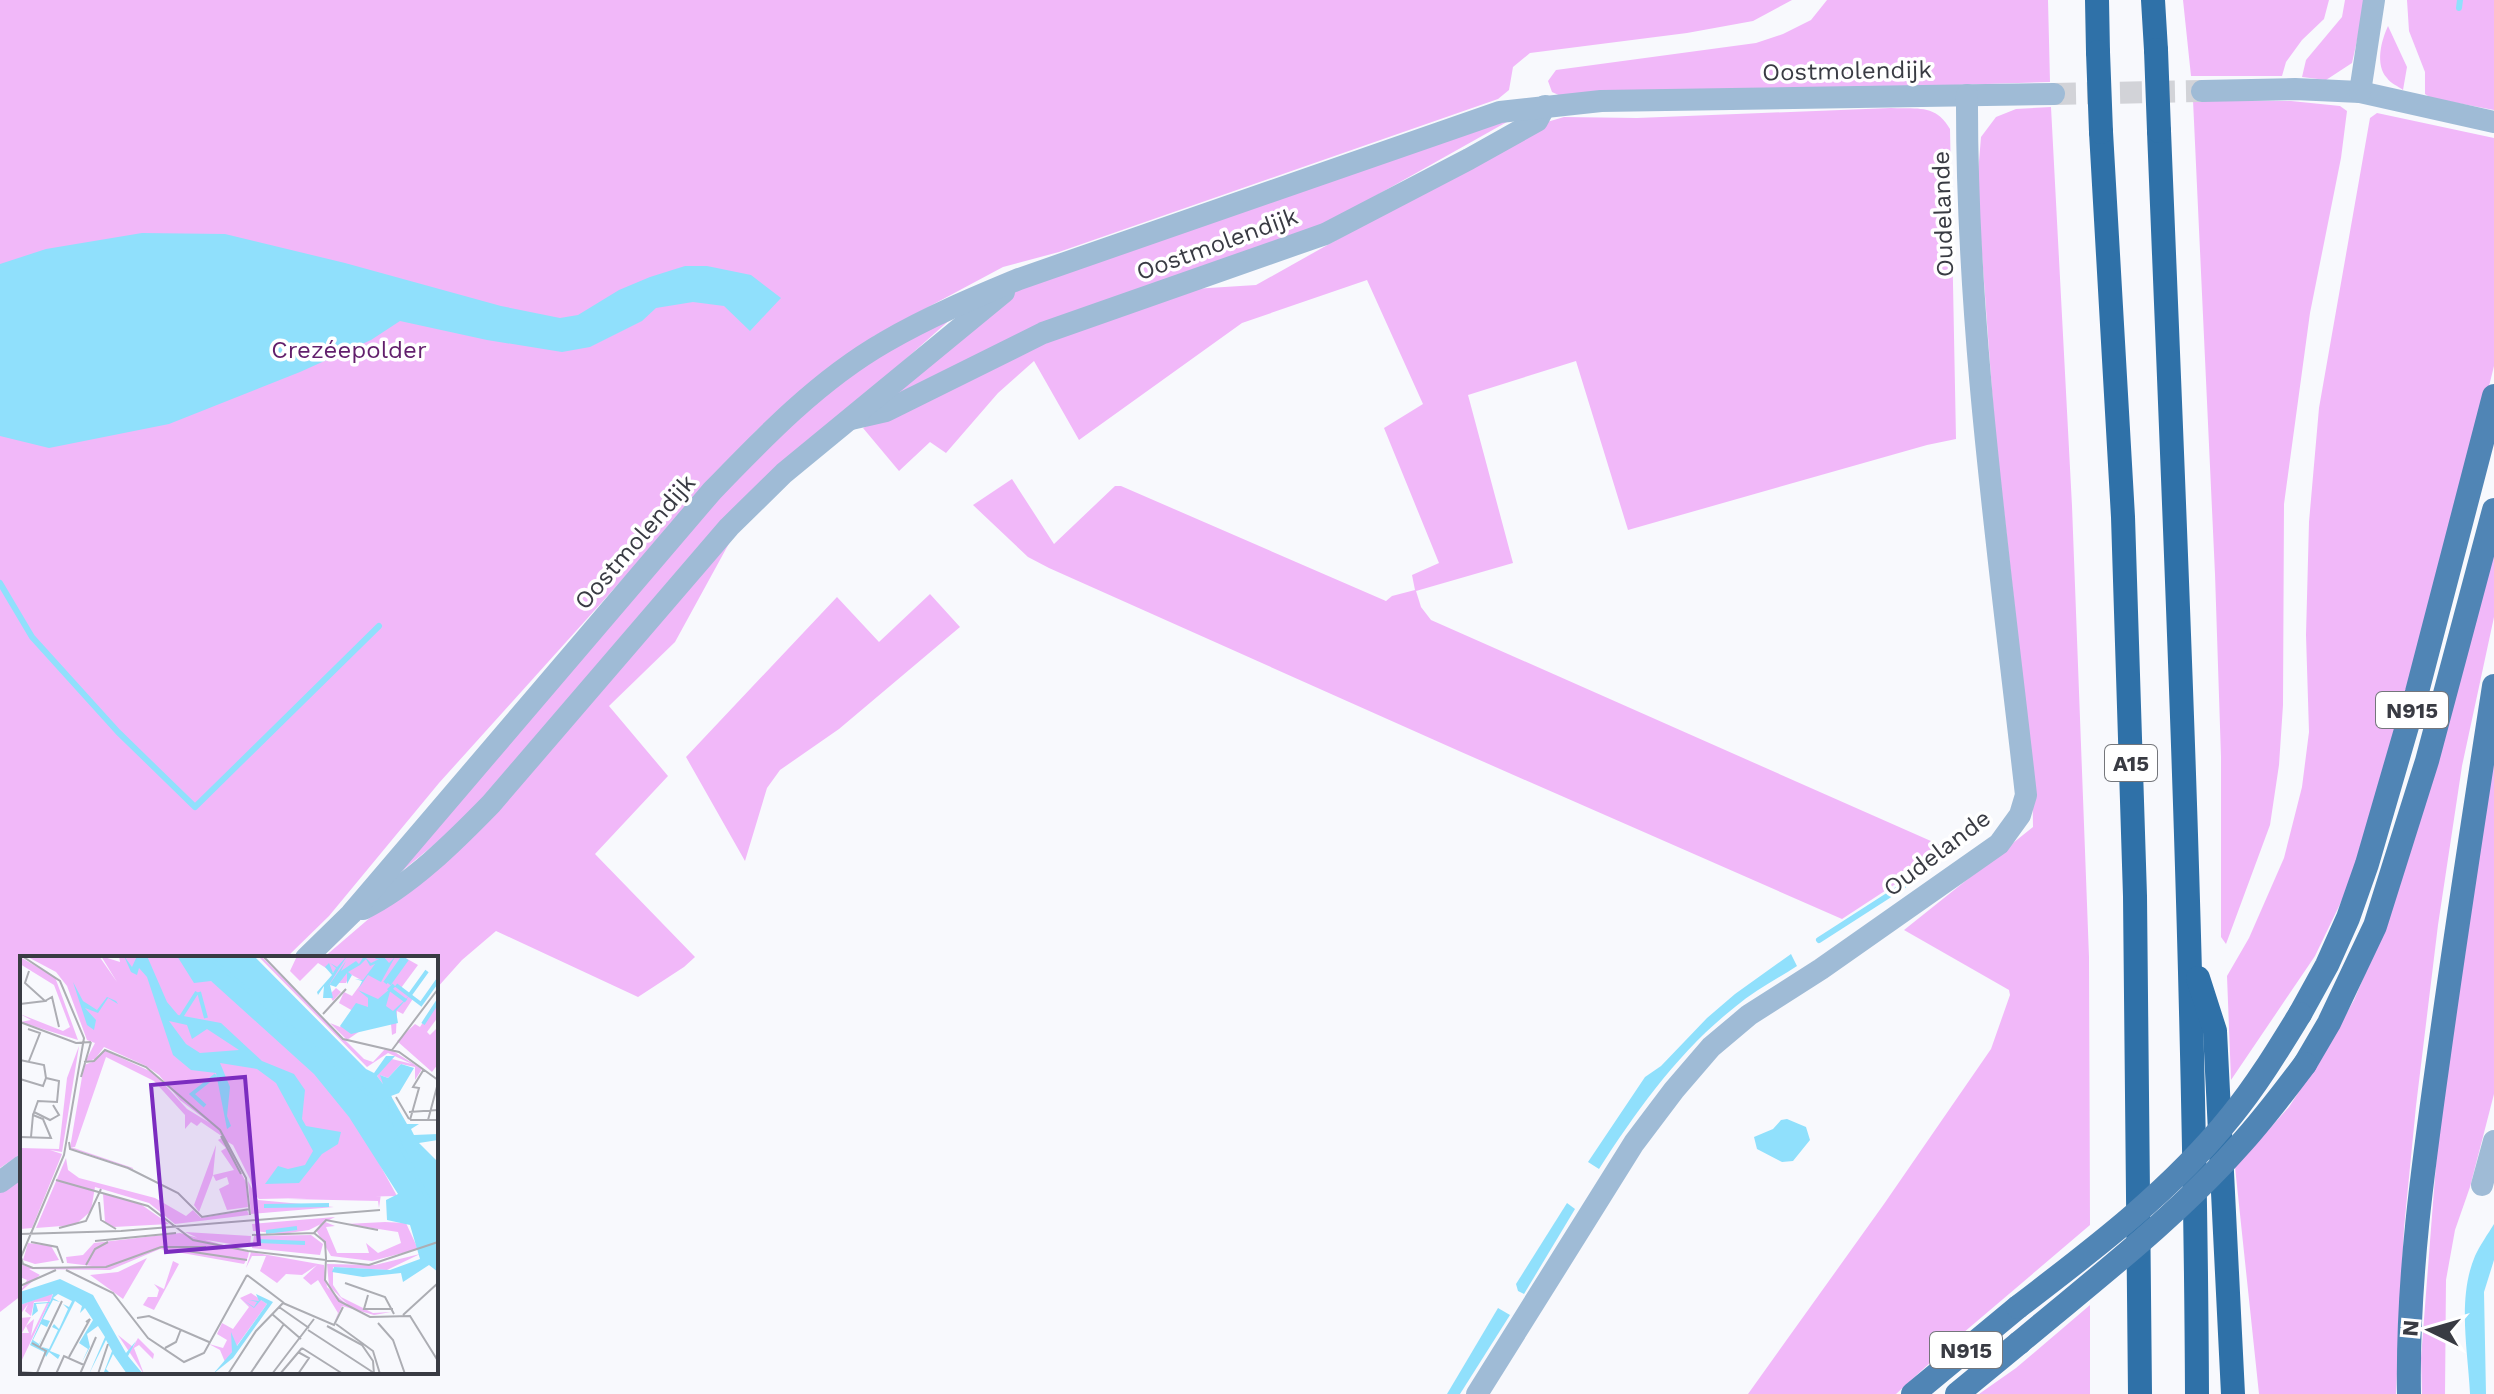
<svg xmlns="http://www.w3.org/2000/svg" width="2494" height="1394" font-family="'Work Sans',sans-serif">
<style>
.green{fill:#f1b8f9}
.water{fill:#90e0fc}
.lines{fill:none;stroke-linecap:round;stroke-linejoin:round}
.stream{stroke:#90e0fc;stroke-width:6}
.street-tunnel{stroke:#d2d3d8;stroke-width:22;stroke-dasharray:22 11;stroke-linecap:butt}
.street{stroke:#9fbbd6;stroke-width:22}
.primary{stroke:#5085b5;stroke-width:24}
.highway{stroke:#2f71a8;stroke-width:24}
.primary-bridge{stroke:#5085b5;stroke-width:24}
.highway-bridge{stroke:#2f71a8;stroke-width:24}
.labels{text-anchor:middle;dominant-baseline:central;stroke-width:7;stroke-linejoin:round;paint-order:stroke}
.shield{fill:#fff;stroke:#74767b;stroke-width:2}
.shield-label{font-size:22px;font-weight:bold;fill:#393b43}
.street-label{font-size:24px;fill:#393b43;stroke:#fff}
.park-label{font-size:24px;fill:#621f6c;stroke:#fff}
.inset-river{fill:none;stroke:#90e0fc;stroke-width:4}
.inset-road{fill:none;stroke:#acadb3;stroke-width:2}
.view{fill:#7b2cbf;fill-opacity:0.15;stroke:#7b2cbf;stroke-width:4}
.inset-edge{fill:none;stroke:#393b43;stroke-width:4}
</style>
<rect width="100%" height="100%" fill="#f8f9fd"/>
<g class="green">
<polygon points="0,0 1792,0 1753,21 1687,33 1530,53 1513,67 1509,90 1498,99 1059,252 1003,267 874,336 757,430 439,783 329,916 286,958 22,958 22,1153 0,1168"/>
<polygon points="1827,0 2048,0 2050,82 1563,97 1552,92 1548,81 1556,70 1756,43 1783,34 1811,20"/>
<polygon points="2183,0 2329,0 2324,19 2302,40 2286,62 2282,76 2191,76"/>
<polygon points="2345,0 2366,0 2352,63 2326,80 2302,77 2306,60 2342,17"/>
<polygon points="2407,0 2494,0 2494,110 2431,98 2425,94 2425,72 2409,31"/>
<path d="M 2388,26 L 2407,67 L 2403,90 C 2398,86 2390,83 2387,78 C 2375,65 2381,41 2388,26 Z"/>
<polygon points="2193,100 2291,101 2340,106 2347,111 2341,158 2310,313 2284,504 2283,705 2279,765 2270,825 2226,944 2221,937 2221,757 2215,574"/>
<polygon points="2051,107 2072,506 2089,957 2090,1225 1956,1339 1896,1394 1748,1394 1884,1204 1991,1049 2010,995 2009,990 1904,930 2033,827 2032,763 1995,432 1977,186 1981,137 1996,117 2016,109"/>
<path d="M 1891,108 C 1917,109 1936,104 1950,129 L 1956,439 L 1927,445 L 1628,530 L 1576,361 L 1468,395 L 1513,563 L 1416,591 L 1421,607 L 1431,620 L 1949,849 L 1842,919 L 1459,751 L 1049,568 L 1028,557 L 973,505 L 1012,479 L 1054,544 L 1115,486 L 1121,486 L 1386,601 L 1392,596 L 1415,590 L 1412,575 L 1439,563 L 1384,428 L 1423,404 L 1367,280 L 1242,323 L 1079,440 L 1034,361 L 998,393 L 946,453 L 930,442 L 899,471 L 863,428 L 1031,344 L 1193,289 L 1256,285 L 1547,122 L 1564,117 L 1637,118 Z"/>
<polygon points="2377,113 2494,138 2494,366 2426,640 2353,877 2315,956 2231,1080 2227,976 2249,938 2284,858 2302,787 2309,732 2306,635 2309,522 2319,408 2370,118"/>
<polygon points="1514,118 1320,227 876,404 1015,289"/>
<polygon points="962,309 862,398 458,825 396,876 715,498 768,443 845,380 907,338"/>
<polygon points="738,527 675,642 609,706 668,776 595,854 695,957 684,967 638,997 496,931 462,960 436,989 436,958 323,958 498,808"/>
<polygon points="2494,548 2494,617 2462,766 2438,925 2416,1106 2404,1228 2396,1394 2259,1394 2235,1167 2289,1107 2324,1053 2354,1000 2385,927"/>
<polygon points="930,594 960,627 839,729 780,770 767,788 745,861 686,757 837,597 879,642"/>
<polygon points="2494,729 2494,1094 2470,1187 2455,1230 2446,1280 2445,1394 2422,1394 2421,1358 2439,1125"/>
<polygon points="22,1177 22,1295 0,1312 0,1192"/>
<polygon points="2090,1305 2090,1394 1979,1394 2016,1368"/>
</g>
<g class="water">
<polygon points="142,233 225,234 345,263 501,306 560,318 578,315 619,290 650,277 685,266 707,266 751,275 781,298 750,331 724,306 693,302 656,308 642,321 590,347 562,352 487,340 400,321 371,340 300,372 169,424 49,448 0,436 0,264 46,249"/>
<path d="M 1791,954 L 1797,966 C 1777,979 1754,991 1735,1007 C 1679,1051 1637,1110 1599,1169 L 1588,1162 L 1645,1077 L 1661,1066 L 1707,1018 L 1735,994 Z"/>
<polygon points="1787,1119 1806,1127 1810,1140 1793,1161 1782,1162 1757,1149 1754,1137 1773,1129 1781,1120"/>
<polygon points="1567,1203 1575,1209 1524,1294 1518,1291 1516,1284"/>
<path d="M 2494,1224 L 2494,1260 L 2484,1292 L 2486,1394 L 2470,1394 C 2468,1351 2457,1298 2475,1256 C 2480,1245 2488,1234 2494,1224 Z"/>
<polygon points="1498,1308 1510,1315 1460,1394 1447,1394"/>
</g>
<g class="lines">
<g class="stream">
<polyline points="2459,8 2460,0"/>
<polyline points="0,583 32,637 118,732 195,807 379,626"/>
<polyline points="1819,940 1903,886"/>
</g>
<polyline class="street-tunnel" points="2054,94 2202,91"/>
<g class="street">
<polyline points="2202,91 2295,89 2360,92 2494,122"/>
<polyline points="2360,92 2374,0"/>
<polyline points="851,419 886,411 1043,333 1325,234 1469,159 1537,121 1545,106"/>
<path d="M 363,909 C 410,886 455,841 491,804 L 729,527 L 784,473 L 1004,292"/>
<path d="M 306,958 L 351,914 L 712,491 C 765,436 819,380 885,342 C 928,317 973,298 1019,279 L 1500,112 L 1601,101 L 2054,94"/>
<polyline points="0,1182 22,1166"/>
<polyline points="2482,1185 2494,1141"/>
<path d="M 1477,1394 L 1634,1143 L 1674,1090 L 1711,1047 L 1749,1015 L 1821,969 L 1999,844 L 2020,815 L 2026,795 C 2000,563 1966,329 1967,95"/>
</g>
<g class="primary">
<polyline points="2300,1014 2327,965 2348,918 2367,864 2417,692 2494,396"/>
<polyline points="2305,1064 2329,1023 2375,926 2427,761 2494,510"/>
<polyline points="1913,1394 2018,1307"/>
<polyline points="1957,1394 2019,1343"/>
<path d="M 2409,1394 C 2407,1280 2423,1167 2439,1054 C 2456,931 2475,809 2494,686"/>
</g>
<g class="highway">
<polyline points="2097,0 2098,52"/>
<polyline points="2153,0 2156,50"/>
<path d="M 2159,131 C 2176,552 2195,973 2197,1394"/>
<polyline points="2101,132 2123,517 2135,896 2140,1394"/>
<polyline points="2198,978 2215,1031 2233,1394"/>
</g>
<g class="primary-bridge">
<path d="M 2018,1307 C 2094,1249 2172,1190 2232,1115 C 2258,1083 2279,1048 2300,1014"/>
<path d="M 2019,1343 C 2094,1280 2174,1219 2239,1146 C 2263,1120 2284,1092 2305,1064"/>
</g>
<g class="highway-bridge">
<polyline points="2156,50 2159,131"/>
<polyline points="2098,52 2101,132"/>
</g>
</g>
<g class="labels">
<g class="shield">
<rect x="2376" y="692" width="72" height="36" rx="6"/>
<rect x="2105" y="745" width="52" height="36" rx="6"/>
<rect x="1930" y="1332" width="72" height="36" rx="6"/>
</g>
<g class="shield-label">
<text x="2412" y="710">N915</text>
<text x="2131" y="763">A15</text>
<text x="1966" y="1350">N915</text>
</g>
<g class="street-label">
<text transform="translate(1847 71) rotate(-1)">Oostmolendijk</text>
<text transform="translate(1943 214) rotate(-92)">Oudelande</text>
<text transform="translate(1217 244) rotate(-20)">Oostmolendijk</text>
<text transform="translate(635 542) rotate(-49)">Oostmolendijk</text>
<text transform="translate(1937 853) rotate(-37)">Oudelande</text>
</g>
<g class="park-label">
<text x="349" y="350">Crezéepolder</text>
</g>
</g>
<g transform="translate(20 956)">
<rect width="418" height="418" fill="#f8f9fd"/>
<path d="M 6,0 L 79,0 L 97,26 L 81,0 L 100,6 L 99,0 L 159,0 L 224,50 L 298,121 L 343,178 L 377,240 L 239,243 L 234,238 L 230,223 L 213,189 L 208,186 L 226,223 L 213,202 L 226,226 L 228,251 L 207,254 L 199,233 L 209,228 L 207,221 L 196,225 L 193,219 L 179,256 L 174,249 L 196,189 L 193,219 L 214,214 L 201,195 L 206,192 L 198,184 L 203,181 L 181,166 L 177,170 L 171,166 L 165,173 L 165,159 L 134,125 L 86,101 L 55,191 L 51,191 L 113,212 L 113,213 L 50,192 L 64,109 L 75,105 L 84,94 L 134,117 L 167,153 L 190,167 L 160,144 L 139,119 L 126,110 L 84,91 L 75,103 L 65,106 L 75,87 L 67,84 L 47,30 L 36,16 ZM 238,0 L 241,0 L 344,103 L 353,106 L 365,93 L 373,95 L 402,113 L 395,124 L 395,111 L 381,108 L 368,122 L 360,119 L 367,125 L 363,128 L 357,120 L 368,102 L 392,108 L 368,97 L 347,111 ZM 277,0 L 382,0 L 398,9 L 381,32 L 394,41 L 383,58 L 377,55 L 376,77 L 372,79 L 371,68 L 343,73 L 327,84 L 310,67 L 320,71 L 333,55 L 319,47 L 324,36 L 332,40 L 343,25 L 330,18 L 326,27 L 310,27 L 310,38 L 316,32 L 321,36 L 313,45 L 305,32 L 314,17 L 298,7 L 280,25 L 270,15 ZM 0,1 L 35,21 L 58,84 L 0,66 L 11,64 L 0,58 L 43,75 L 50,71 L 34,29 L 0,8 ZM 418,43 L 418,61 L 407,76 L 410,79 L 418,71 L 418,108 L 412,116 L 377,85 L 395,68 L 400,71 ZM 59,90 L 42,196 L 30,194 L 42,198 L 12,272 L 0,273 L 0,192 L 39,193 L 47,122 ZM 46,202 L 48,214 L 59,222 L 135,242 L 166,260 L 173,254 L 181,262 L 227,254 L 229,259 L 155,268 L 129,247 L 75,231 L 71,255 L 55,269 L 16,272 ZM 228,225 L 238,244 L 314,251 L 231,258 ZM 83,238 L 119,247 L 149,268 L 94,271 L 85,266 ZM 361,238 L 359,252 L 358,245 L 268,243 ZM 315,261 L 289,274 L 262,278 L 233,275 L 232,268 ZM 303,265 L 315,270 L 306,271 L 317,297 L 349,297 L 346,287 L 358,297 L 381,287 L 378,276 L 326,268 L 365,266 L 386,267 L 398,293 L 352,305 L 311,300 L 296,274 ZM 165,276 L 231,280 L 230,291 L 180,283 ZM 160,277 L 229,296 L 228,301 L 224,308 L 140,293 L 90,314 L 9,313 L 20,319 L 0,336 L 7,324 L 0,321 L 0,308 L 12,312 L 72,310 L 47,307 L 46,301 L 63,299 L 74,287 ZM 291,279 L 303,288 L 300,299 L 232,292 L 234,280 ZM 8,287 L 31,290 L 39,304 L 15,308 L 3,304 ZM 231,296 L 304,309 L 307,331 L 331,352 L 309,330 L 307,308 L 355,309 L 400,298 L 367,314 L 313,311 L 313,329 L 321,341 L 353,357 L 371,356 L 354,359 L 322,350 L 314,367 L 318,357 L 298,324 L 291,329 L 283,322 L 297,309 L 282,319 L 266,318 L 257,327 L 240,315 L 246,300 L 232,300 L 226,312 ZM 127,302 L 103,343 L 70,319 L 98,316 ZM 153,305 L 159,308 L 134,354 L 123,349 L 128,341 L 137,341 L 139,334 L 134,328 L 144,333 ZM 33,337 L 31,343 L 0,408 L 0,362 L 11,361 L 2,377 L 9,377 L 6,370 L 14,363 L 11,380 L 28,345 L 14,346 L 11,360 L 5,355 L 8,348 L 0,359 L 0,349 ZM 231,337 L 247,348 L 205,406 L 200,394 L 189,388 L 203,392 L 207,384 L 197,378 L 202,367 L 213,373 L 229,351 L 220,342 ZM 98,379 L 113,391 L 118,382 L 134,398 L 133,403 L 119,389 L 114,392 L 124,418 Z" fill="#f1b8f9"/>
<path d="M 104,0 L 112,11 L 117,0 L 127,0 L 147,46 L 158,59 L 201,67 L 242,105 L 274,118 L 285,134 L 282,163 L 286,170 L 321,176 L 318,188 L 302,198 L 279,227 L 245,228 L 258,210 L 268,213 L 285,209 L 293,195 L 256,127 L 237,113 L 200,107 L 210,131 L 207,160 L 211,170 L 207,173 L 196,117 L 171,114 L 153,99 L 127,21 L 119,12 L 117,19 L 111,16 ZM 149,65 L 167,69 L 172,83 L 187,73 L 219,94 L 180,97 L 166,88 ZM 157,0 L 234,0 L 346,113 L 354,117 L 366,100 L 375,100 L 357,120 L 363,128 L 360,119 L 368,122 L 381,108 L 394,112 L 379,137 L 371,140 L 387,168 L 399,168 L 391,173 L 394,179 L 418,178 L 418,184 L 399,187 L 418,206 L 418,316 L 409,309 L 383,326 L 381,317 L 343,321 L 312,316 L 314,311 L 370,314 L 400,303 L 390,269 L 367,264 L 366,244 L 378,238 L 329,161 L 294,118 L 191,25 L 174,27 ZM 327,0 L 307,32 L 326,5 L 321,15 L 336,5 L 339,8 L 344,0 L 351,7 L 359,3 L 356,3 L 353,0 L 363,0 L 369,7 L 375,1 L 361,26 L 348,19 L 339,32 L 342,25 L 335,23 L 343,24 L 355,8 L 350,10 L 346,3 L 340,9 L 328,16 L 332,19 L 327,28 L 327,17 L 316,31 L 310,29 L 313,42 L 303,42 L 304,30 L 298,39 L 297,36 L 312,19 L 305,11 L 309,7 L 313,17 L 316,12 L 310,7 L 317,11 ZM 53,26 L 63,45 L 77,54 L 87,41 L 96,45 L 98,48 L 88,42 L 78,57 L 65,52 L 76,64 L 74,74 L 67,69 ZM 371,32 L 366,50 L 373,55 L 390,39 L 376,55 L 378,67 L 331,78 L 320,70 L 336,47 L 348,51 L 348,42 L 338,34 L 358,43 ZM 40,323 L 73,339 L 106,397 L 116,385 L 108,400 L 123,418 L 107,418 L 93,398 L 86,413 L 91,418 L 84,416 L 92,395 L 86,384 L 69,418 L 85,381 L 78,370 L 67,378 L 70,391 L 62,406 L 68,393 L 59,387 L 73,364 L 65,352 L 60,357 L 62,350 L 55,345 L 30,395 L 40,399 L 38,403 L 29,396 L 26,401 L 22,391 L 29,393 L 38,374 L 32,371 L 34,368 L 39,373 L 48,353 L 43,348 L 49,351 L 52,345 L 38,338 L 33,342 L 40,346 L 33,344 L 23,363 L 30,365 L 27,371 L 21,368 L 13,384 L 19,388 L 23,380 L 19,389 L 24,396 L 10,389 L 29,347 L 16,348 L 18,355 L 12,360 L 14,347 L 30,346 L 33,338 L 0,349 L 0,336 ZM 236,338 L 253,346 L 213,402 L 193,418 L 212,396 L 211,376 L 217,390 L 247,348 L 241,344 L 234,352 L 223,344 L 234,351 L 237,346 L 229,344 L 239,345 Z" fill="#90e0fc" fill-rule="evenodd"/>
<path class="inset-river" d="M 188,0 L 358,146 L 370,143 L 371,170 L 418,263M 365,27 L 384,0M 369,28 L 387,3M 374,29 L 370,33 L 386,45M 376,29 L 401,48 L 418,24M 179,36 L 186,62M 389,40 L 407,15M 161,61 L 177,36M 403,68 L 418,45M 185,150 L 172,138 L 196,119M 244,250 L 309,249M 246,276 L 277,272M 238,285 L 285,287"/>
<path class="inset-road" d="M 243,0 L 323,83 L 379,96 L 418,124M 25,45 L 32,41 L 39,71M 0,48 L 25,45 L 5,27 L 9,15M 303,58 L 326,33M 0,66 L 56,87 L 71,86M 8,73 L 20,77 L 9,105M 372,94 L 418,33M 0,104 L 24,109 L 26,122M 64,106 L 74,105 L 85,94 L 126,111 L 200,174 L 226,222 L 230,259M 61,121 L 71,86M 0,123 L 23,130 L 26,122 L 39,125 L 37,146 L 18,145 L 13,159M 376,141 L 389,163M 14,156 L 30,164 L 39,159 L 33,149M 389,156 L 418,154M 390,164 L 399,132 L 393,131 L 404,113M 390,164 L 418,164M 408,164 L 418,127M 201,180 L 221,218M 0,181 L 31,182 L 23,163 L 13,159 L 11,181M 49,186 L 50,193 L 108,212 L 158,237 L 182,261 L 230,253M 36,224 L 128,250 L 173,284 L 228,295 L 349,309 L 418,286M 79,246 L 81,264 L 96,273M 39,272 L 66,265 L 81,233M 294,277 L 306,264 L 358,274M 0,278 L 101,275 L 360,254M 232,279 L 294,277 L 305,286 L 306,302M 75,285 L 156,277M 11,286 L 37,291 L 43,307M 160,294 L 227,304M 1,301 L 44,199 L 64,82 L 40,25 L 2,0M 1,301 L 3,308 L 13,312 L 86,311 L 141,291 L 186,291M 306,302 L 305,324 L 319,345 L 350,361 L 390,360 L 418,405M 66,309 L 75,293 L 88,286M 46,314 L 93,337 L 128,382 L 164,406 L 184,397 L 227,319M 227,319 L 264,347M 325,327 L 365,341 L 374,358M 0,330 L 36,314M 348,339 L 344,353 L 373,353M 259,351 L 289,372M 252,358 L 281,383M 383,359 L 418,327M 117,362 L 129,360 L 189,386M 358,367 L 373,384 L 385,418M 316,368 L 353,395 L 360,418M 307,370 L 342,389 L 353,405 L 354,418M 288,374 L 354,417M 12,387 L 26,395 L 17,417M 20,391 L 42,345M 145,392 L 156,386 L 161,373M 282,392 L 323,418M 49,401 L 70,363 L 66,366M 0,416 L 27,418M 36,418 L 44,400 L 64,409M 60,418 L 76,381M 78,418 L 88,388M 208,418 L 236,375 L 263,347 L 314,369 L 323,351M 230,418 L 264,368M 252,418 L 294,363M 260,418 L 282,392M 278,418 L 289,402 L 278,396"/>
<path class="view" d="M 225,121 L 239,288 L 146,296 L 131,129 Z"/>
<rect width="418" height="418" class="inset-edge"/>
</g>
<g transform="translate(2430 1330) rotate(275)" stroke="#ffffff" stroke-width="6" paint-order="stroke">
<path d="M0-6L14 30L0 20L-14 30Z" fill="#393b43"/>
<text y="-12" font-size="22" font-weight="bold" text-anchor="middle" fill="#393b43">N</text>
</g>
</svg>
